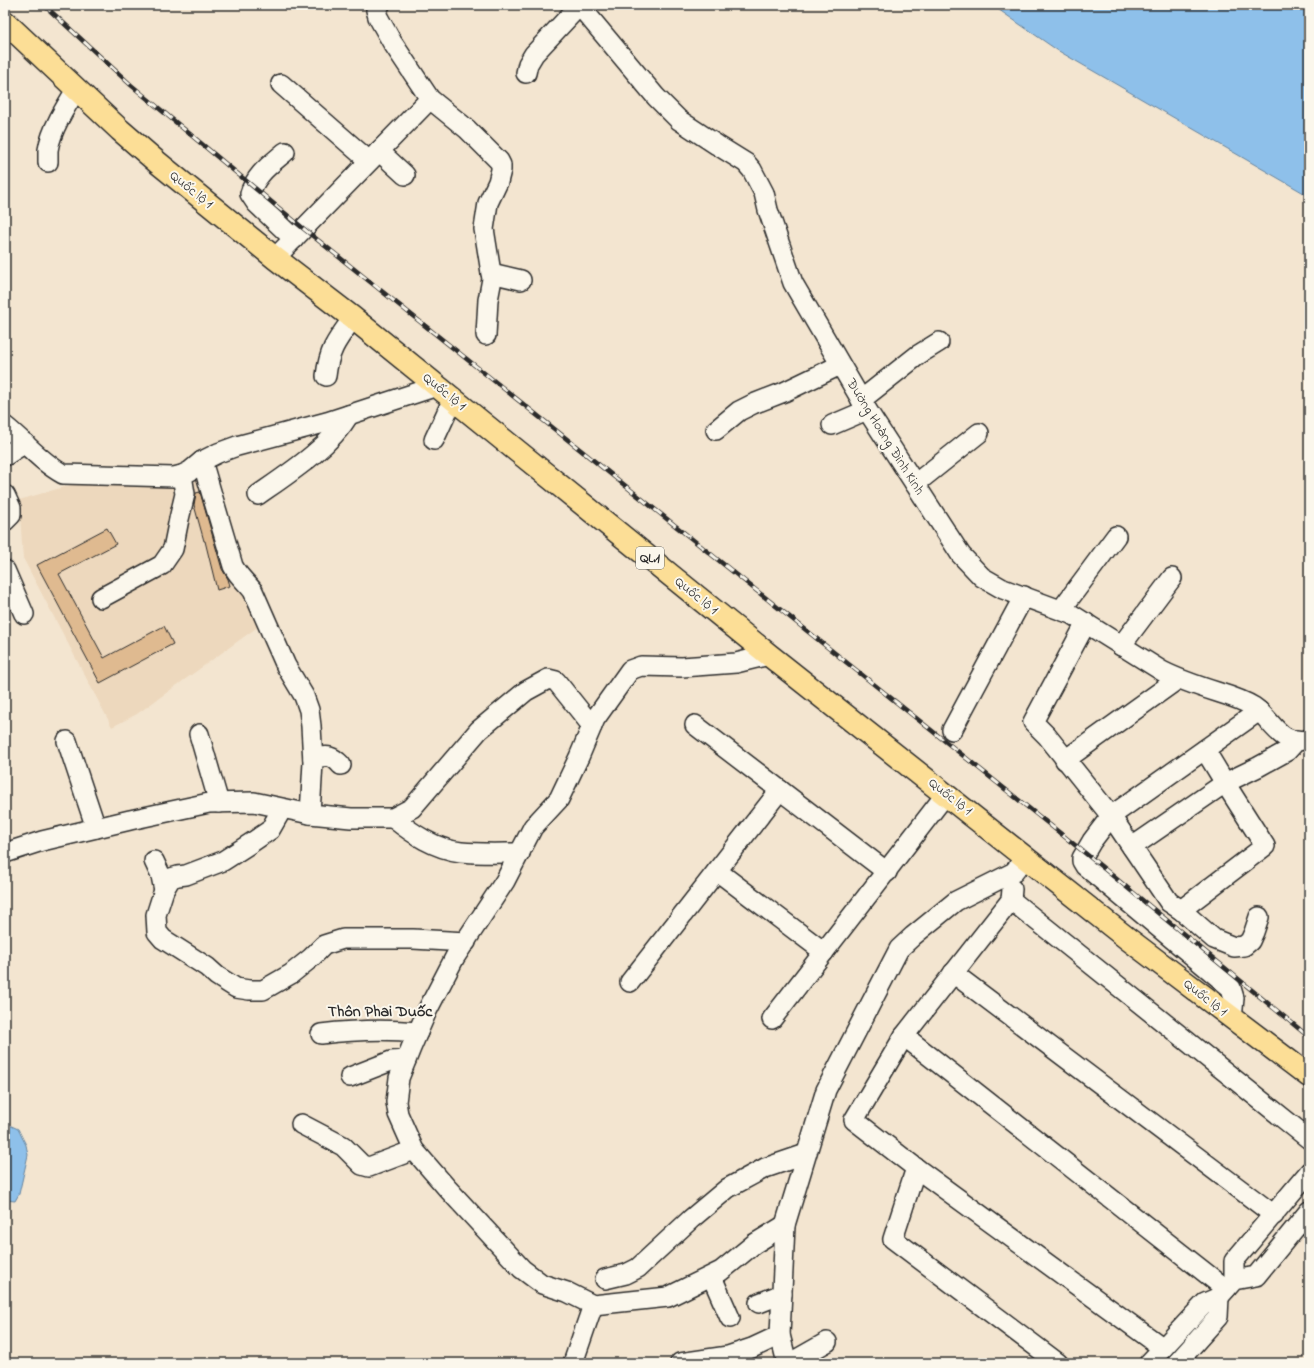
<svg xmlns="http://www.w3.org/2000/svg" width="1314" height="1368" font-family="'Indie Flower',sans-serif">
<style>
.built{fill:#edd8bd}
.water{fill:#8ec0ea;stroke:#66849e}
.building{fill:#dfba90;stroke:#2b2b2b}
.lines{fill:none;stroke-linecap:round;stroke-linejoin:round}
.minor-casing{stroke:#2b2b2b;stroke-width:22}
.highway-casing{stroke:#2b2b2b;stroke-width:25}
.minor{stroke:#fbf7ec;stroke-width:19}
.highway{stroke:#fcde96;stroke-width:22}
.rail-casing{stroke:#2b2b2b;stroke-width:4.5}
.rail{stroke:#fbf7ec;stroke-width:3;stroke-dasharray:9;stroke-linecap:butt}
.labels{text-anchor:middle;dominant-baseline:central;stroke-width:4;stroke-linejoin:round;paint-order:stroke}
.shield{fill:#fbf7ec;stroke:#696865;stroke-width:1}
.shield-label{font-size:13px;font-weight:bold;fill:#2b2b2b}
.street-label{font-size:14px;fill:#2b2b2b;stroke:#fbf7ec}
.quarter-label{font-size:16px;font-weight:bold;fill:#2b2b2b;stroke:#fbf7ec}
</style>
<rect width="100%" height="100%" fill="#f3e5d0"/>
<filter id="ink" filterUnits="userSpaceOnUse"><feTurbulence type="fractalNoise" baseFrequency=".025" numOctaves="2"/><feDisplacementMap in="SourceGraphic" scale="8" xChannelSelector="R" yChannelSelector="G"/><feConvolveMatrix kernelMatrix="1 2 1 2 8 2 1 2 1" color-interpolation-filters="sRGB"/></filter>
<g filter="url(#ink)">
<polygon class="built" points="202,478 248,593 259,626 137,714 112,727 23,558 19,500 71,485"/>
<g class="water">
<polygon points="992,5 1309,5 1309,196 1057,50"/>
<polygon points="5,1123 18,1129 26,1145 28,1155 19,1194 15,1201 5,1200"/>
</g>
<g class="building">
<polygon points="200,492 222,569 228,579 230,586 217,590 205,541 204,541 194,505 196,493"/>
<polygon points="107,528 116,544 59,574 104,658 164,626 173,644 100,683 37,565"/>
</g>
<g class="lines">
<defs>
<g id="minor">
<polyline points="380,5 376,10 378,17 392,42 430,99 467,129 499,161 501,165 501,170 498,182 488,203 484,229 492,279 488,300 486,335"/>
<path d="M 579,5 L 656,97 L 679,120 L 717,145 L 746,163 L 752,170 L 764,193 L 768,210 L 793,283 L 867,410 L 961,555 L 982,577 L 1003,589 L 1071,614 L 1162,671 C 1180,680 1198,686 1217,692 C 1230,696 1243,700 1254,707 C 1273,720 1280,748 1309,739"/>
<polyline points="526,73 528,64 534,54 579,6"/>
<polyline points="281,84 369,161"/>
<polyline points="379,151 405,175"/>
<path d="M 285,152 C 270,165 255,175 250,194 L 256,203 L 294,239"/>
<path d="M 48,162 C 48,158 48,154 48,150 C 51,130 66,106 76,90"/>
<polyline points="275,258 430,99"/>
<polyline points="491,273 521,280"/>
<path d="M 326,376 C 329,349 337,340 353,318"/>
<polyline points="861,400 918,355 939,342"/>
<polyline points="832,425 867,410"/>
<path d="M 5,426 C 25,442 41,462 63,474 L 174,477 L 182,475 L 190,471 L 202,461 L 218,453 L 237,446 L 327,422 L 437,386"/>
<polyline points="716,430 739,411 753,404 784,392 840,365"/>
<polyline points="434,440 453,399"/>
<polyline points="5,456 25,443"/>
<path d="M 202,461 L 233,566 C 238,576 246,582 253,591 L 286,666 L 304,696 L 309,710 L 311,726 L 313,762 L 310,814"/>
<polyline points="915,484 979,433"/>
<polyline points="5,495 11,508 11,515 5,521"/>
<path d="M 258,495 C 288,474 330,447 349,415"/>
<polyline points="5,570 24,614"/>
<polyline points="101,598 162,565 173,549 179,519 185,494 182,475"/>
<polyline points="1061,610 1116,536"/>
<polyline points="1086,623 1033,722 1047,736 1111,816 1169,902 1181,910 1214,939 1234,947 1244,946 1250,941 1254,932 1259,917"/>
<polyline points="1121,646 1172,578"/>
<polyline points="769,655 736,663 682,667 641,666 630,670 595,719 579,757 559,799 533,827 505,881 455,957 427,1011 411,1048 399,1078 396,1102 398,1114 414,1150 447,1188 522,1269 542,1284 567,1292 593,1305 668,1297 721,1271 754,1244 785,1225"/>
<polyline points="695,725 887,872"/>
<polyline points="952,730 1024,596"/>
<polyline points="199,734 219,803"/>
<polyline points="67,741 96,828"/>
<path d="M 313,758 C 327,756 331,754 341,765"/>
<polyline points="1065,760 1178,679"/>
<polyline points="282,809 270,830 251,843 223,861 186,875 178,876 171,878 164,890 156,915 157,932 163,939 207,967 217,976 236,988 249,990 263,990 291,974 311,958 324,945 343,939 413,939 466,942"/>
<path d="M 393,818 C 413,834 435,849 461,852 C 480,854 501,853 520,853"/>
<polyline points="1132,847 1225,783 1258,767 1287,751 1297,740"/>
<polyline points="5,853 42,841 130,820 209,803 254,802 310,814 351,818 393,818 412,808 479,730 526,691 548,679 556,681 592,726"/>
<polyline points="154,861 161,876 164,890"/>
<polyline points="717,871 824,952"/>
<polyline points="1012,889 1011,900 1309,1139"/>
<polyline points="1011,900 904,1036 854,1120 916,1168 893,1239 1058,1363"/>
<polyline points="1181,910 1265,846 1225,783 1205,750"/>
<polyline points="953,973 1274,1215"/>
<polyline points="630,982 780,790"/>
<polyline points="772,1019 946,794"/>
<polyline points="1232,1019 1234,998 1231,988 1085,866 1082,861 1082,858 1092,841 1111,816 1259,711"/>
<path d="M 321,1034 C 354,1030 385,1029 418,1032"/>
<polyline points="904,1036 1226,1289"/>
<polyline points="350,1077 391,1061 406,1060"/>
<polyline points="301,1124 343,1146 362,1165 369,1167 414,1150"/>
<polyline points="916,1168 1163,1348"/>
<polyline points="712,1277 730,1318"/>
<polyline points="605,1279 626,1274 638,1268 691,1219 728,1188 765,1168 806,1154"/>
<polyline points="1234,1280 1234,1261 1309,1172"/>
<polyline points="759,1303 782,1294"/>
<polyline points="573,1363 593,1305"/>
<polyline points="680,1363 728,1356 752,1348 780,1335"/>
<polyline points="787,1363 780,1335 785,1225 826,1090 899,949 913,936 956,901 1014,872 1026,857"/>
<polyline points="790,1363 827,1342"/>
<polyline points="1149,1363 1205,1303 1219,1297 1234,1280 1256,1276 1309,1211"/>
<polyline points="1177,1363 1218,1317 1219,1297"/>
</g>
<polyline id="highway" points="5,22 120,130 157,162 275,258 353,318 769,655 1128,939 1309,1076"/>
</defs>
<use href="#minor" class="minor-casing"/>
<use href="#highway" class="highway-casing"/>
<use href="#minor" class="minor"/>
<use href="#highway" class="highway"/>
<defs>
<polyline id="rail" points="44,5 131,85 304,229 1085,853 1309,1037"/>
</defs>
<use href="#rail" class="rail-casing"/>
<use href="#rail" class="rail"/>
</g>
</g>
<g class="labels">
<rect class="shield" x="636" y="547" width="28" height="22" rx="3"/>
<g class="shield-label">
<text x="650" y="558">QL.1</text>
</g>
<g class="street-label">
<text transform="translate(191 190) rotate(39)">Quốc lộ 1</text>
<text transform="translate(444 392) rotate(39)">Quốc lộ 1</text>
<text transform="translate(885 437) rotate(58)">Đường Hoàng Đình Kinh</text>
<text transform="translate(696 596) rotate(39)">Quốc lộ 1</text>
<text transform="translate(950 797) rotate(38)">Quốc lộ 1</text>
<text transform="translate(1205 998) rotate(38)">Quốc lộ 1</text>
</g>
<g class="quarter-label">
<text x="380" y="1012">Thôn Phai Duốc</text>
</g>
</g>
<rect width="1314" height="1368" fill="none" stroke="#fbf7ec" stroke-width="20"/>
<rect x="10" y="10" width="1294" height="1348" fill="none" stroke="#2b2b2b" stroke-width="1.5" filter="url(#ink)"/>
</svg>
